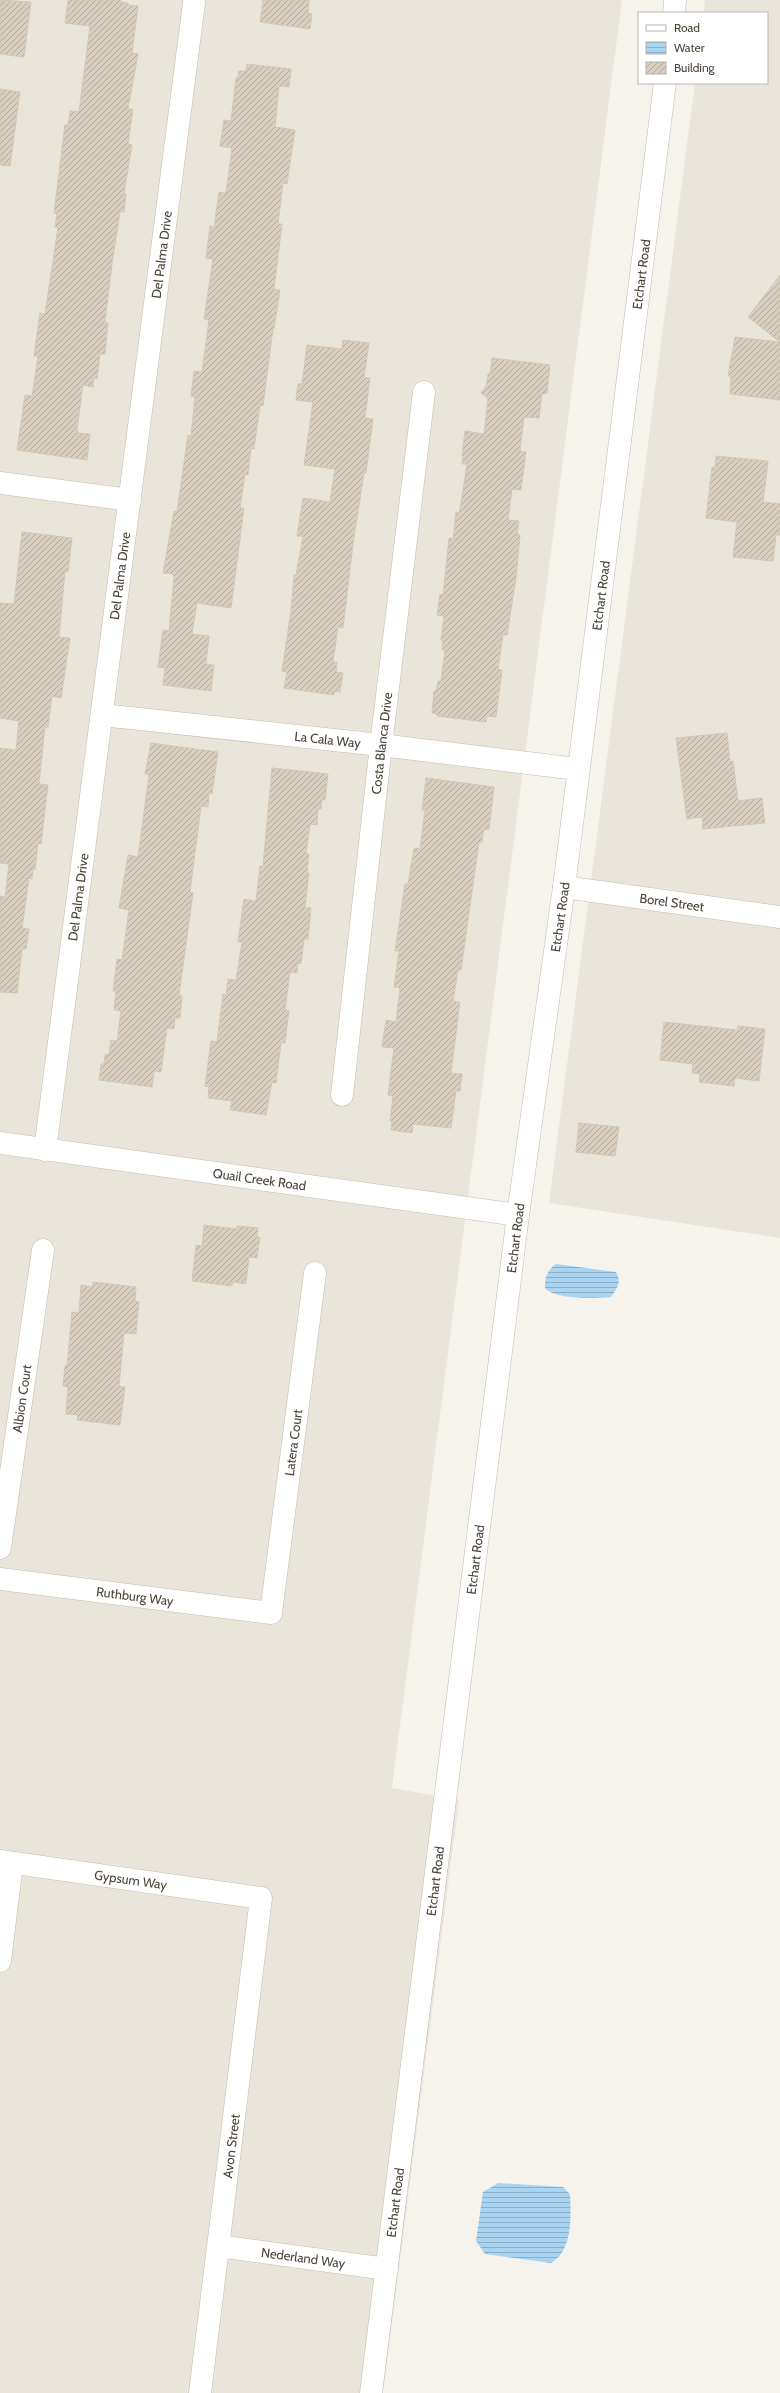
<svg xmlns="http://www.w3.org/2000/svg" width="780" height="2393" font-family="Cabin,sans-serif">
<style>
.residential{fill:#eae5da}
.water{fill:url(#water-rules)}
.building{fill:url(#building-hatch);stroke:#d3c7b4}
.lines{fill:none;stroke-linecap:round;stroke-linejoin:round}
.minor-casing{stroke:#c2bbae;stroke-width:23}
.tertiary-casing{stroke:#c2bbae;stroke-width:23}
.minor{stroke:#fff;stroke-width:22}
.tertiary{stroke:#fff;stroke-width:22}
.labels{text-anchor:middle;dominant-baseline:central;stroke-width:3;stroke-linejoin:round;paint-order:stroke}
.street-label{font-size:13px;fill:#4b4439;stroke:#fff}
</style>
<defs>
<pattern id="water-rules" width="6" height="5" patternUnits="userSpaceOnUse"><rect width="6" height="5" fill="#a9d4f2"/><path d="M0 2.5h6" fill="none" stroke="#8caec5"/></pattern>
<pattern id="building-hatch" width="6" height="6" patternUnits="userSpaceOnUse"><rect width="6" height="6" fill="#d8cfc1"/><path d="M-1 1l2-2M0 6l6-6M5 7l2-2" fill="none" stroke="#b1aa9e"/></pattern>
</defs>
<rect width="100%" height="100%" fill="#f6f3ec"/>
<g class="residential">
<polygon points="0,0 622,0 392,1788 459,1800 383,2393 0,2393"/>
<polygon points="705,0 780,0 780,1238 549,1203 695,83 767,83 767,13 704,13"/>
</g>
<g class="water">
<path d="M 556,1264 L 616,1272 C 622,1283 617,1288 611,1297 C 595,1298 555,1300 545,1288 C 545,1278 547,1270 556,1264 Z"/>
<path d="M 498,2183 L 563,2187 L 570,2194 C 571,2217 573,2250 551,2263 L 485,2254 L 476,2241 L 483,2192 Z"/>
</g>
<g class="building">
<polygon points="0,0 31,2 24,57 0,54"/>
<polygon points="68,0 121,0 120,2 128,3 128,5 138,6 132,53 138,54 128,109 133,109 128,144 132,145 124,193 126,194 124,212 120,212 112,264 105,322 108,323 105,354 100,354 97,379 94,378 93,387 83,385 77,429 78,433 90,434 87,460 17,450 25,395 32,396 38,356 34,356 40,313 45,314 58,227 55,227 57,214 54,213 65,125 68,125 70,111 79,112 90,26 65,23"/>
<polygon points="263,0 309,0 308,13 312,14 310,29 260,22"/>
<polygon points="247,64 291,69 289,87 279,86 275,127 295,130 287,184 283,183 278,224 282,224 274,289 280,290 274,329 273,328 263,406 260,405 254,449 251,448 248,475 245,474 240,508 244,508 231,608 197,603 192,634 209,636 206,664 214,665 211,691 163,685 165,668 158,667 163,630 169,631 174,577 173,574 163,573 174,511 177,512 188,435 191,436 195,397 191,396 194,371 202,372 209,320 204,319 213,259 206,258 210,226 214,227 219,192 226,193 232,148 220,146 224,120 231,121 236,78 238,77 239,71 246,71"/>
<polygon points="0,89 20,92 10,166 0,165"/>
<polygon points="780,275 780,342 748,317"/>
<polygon points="735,337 780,342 780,400 730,394 731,376 728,376"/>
<polygon points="343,340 369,343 364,377 370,378 365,418 373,419 366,473 364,473 353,544 343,628 338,627 333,662 337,662 336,672 343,673 340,692 335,691 334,695 284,688 287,672 282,671 291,611 294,575 296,575 303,536 297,536 303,498 330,502 335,469 304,465 313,402 296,400 298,384 302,384 307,345 342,349"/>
<polygon points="492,358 550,365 547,393 542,394 539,418 524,417 520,451 526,452 521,490 512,489 508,520 519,521 517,535 520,535 516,578 507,635 503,635 498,669 502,670 496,717 487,716 486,722 437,716 437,714 432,713 434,691 436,691 438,681 441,681 445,650 442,650 443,640 441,640 444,616 437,615 440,594 443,595 449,538 453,539 456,512 459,513 461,503 467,464 462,464 463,456 462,456 465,431 484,434 488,399 481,393 486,386 488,374 490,374"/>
<polygon points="716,456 768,461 763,502 780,504 780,535 776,535 773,561 733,557 737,522 706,518 712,467 715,468"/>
<polygon points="22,532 72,538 68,572 65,571 59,637 70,638 61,698 52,696 48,727 45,727 39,784 48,785 41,844 38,843 35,870 33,869 32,879 29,878 22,928 29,929 26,949 22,949 17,993 0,992 0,896 5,897 9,864 0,863 0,748 16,750 19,721 0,718 0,603 14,604"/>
<polygon points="727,733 730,762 733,761 738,801 762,798 765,823 703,829 702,817 687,819 676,738"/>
<polygon points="151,743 218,752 212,794 209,792 208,807 201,806 190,892 193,893 179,995 182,996 180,1018 175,1018 174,1029 167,1028 161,1072 154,1071 152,1087 99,1080 101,1064 104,1064 105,1055 109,1054 111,1040 117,1041 121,1011 114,1010 116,991 113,991 117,959 122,960 129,910 119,908 128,855 138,857 149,775 145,774"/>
<polygon points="272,768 328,774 325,800 322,799 321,809 318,809 317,825 310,824 306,854 309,854 307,873 309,873 305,907 311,908 308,939 304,939 301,964 298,963 297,973 290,972 285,1010 289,1010 285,1043 281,1043 276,1083 272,1082 266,1115 230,1110 232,1101 208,1098 209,1087 205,1086 211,1041 217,1042 223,994 226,995 228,979 236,980 242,942 238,942 244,899 256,901 260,866 263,866"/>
<polygon points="426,778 494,787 489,830 484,829 482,842 479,842 461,970 458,970 453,1001 460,1002 451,1073 462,1074 460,1091 456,1091 451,1128 413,1124 412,1133 391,1130 392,1121 390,1121 393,1096 388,1095 394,1048 382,1047 386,1020 396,1022 400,988 394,987 399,951 395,951 405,884 408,884 414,848 420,849 425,810 422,810"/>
<polygon points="664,1022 737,1030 738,1026 765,1029 759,1081 735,1078 734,1086 699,1082 700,1074 692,1073 693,1064 660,1060"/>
<polygon points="579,1123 619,1127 615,1156 576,1152"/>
<polygon points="204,1225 237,1229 237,1226 258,1228 257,1237 260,1237 257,1258 249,1257 246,1284 233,1282 232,1286 192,1281 196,1245 202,1246"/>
<polygon points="93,1282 136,1287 135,1301 139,1302 136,1334 124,1333 119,1386 125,1387 120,1425 77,1420 78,1415 66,1414 68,1387 63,1386 65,1366 67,1366 72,1312 79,1313 81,1285 92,1287"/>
</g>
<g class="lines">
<defs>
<g id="minor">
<polyline points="0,483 130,500"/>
<path id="s1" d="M 102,715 L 381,745 L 577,769"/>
<path id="s2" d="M 564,887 L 780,917"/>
<path id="s3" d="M 342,1095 L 381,745 L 424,392"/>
<path id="s4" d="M 45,1150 L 194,3"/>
<path id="s5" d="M 0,1548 L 43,1250"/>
<path id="s6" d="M 0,1579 L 271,1613 L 315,1273"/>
<path id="s7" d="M 0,1861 L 261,1898 L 200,2393"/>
<polyline points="0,1961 12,1863"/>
<path id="s8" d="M 219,2246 L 387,2269"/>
</g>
<g id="tertiary">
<polyline points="674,13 675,0"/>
<path id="s9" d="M 0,1143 L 518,1215"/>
<path id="s10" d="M 371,2393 L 518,1215 L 564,887 L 665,83"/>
</g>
</defs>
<use href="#minor" class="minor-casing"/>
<use href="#tertiary" class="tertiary-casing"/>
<use href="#minor" class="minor"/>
<use href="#tertiary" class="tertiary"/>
</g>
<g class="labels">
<g class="street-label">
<text stroke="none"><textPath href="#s4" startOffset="903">Del Palma Drive</textPath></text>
<text stroke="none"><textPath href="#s10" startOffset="2136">Etchart Road</textPath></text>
<text stroke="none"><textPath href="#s4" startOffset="579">Del Palma Drive</textPath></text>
<text stroke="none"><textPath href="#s10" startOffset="1812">Etchart Road</textPath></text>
<text stroke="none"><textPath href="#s1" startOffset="227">La Cala Way</textPath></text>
<text stroke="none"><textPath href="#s3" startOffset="354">Costa Blanca Drive</textPath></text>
<text stroke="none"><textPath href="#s4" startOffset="255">Del Palma Drive</textPath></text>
<text stroke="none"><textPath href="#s2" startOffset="109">Borel Street</textPath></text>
<text stroke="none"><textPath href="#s10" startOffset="1488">Etchart Road</textPath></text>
<text stroke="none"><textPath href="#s9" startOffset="262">Quail Creek Road</textPath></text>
<text stroke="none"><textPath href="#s10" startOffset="1164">Etchart Road</textPath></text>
<text stroke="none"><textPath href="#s5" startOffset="151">Albion Court</textPath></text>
<text stroke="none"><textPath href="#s6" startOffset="445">Latera Court</textPath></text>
<text stroke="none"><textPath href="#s10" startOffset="840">Etchart Road</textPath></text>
<text stroke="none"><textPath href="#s6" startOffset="136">Ruthburg Way</textPath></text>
<text stroke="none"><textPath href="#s7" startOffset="132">Gypsum Way</textPath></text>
<text stroke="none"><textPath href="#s10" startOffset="516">Etchart Road</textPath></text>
<text transform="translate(231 2146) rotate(-83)">Avon Street</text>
<text stroke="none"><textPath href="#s10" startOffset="192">Etchart Road</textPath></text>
<text stroke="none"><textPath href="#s8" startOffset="85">Nederland Way</textPath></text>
</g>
</g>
<rect x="638" y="12" width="130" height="72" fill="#ffffff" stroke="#b7b4b0"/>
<rect x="646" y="25" width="20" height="6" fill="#ffffff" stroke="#b7b4b0"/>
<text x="674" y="32" font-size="12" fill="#4b4439">Road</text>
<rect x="646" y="42" width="20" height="12" fill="url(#water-rules)" stroke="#b7b4b0"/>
<text x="674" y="52" font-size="12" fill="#4b4439">Water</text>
<rect x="646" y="62" width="20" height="12" fill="url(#building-hatch)" stroke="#b7b4b0"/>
<text x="674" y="72" font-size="12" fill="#4b4439">Building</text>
</svg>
